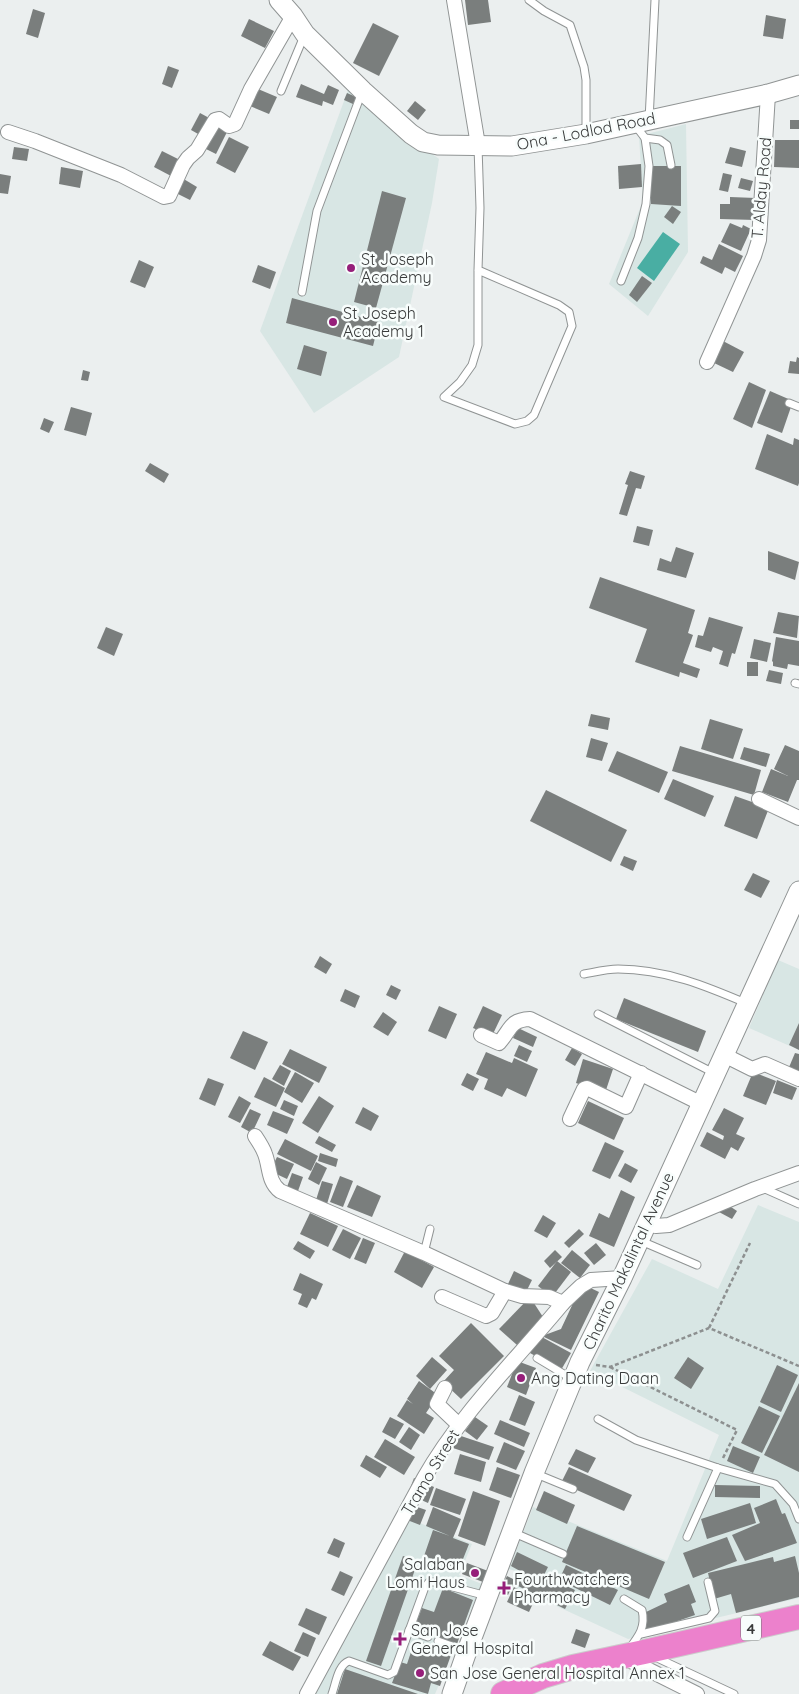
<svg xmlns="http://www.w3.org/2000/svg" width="799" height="1694" font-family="Quicksand,sans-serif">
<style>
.built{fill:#d8e6e4}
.water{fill:#49aea3}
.building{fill:#7a7e7d}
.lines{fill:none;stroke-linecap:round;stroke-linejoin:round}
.lane-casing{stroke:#909494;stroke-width:9}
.street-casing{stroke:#909494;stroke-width:16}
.secondary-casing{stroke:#909494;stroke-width:21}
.highway-casing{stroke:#ccc;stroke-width:26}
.path{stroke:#8d9090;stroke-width:2.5;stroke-dasharray:4 2.5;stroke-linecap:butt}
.lane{stroke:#fff;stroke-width:7}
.street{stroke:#fff;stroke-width:14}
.secondary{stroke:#fff;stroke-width:19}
.highway{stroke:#ec81cc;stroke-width:24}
.poi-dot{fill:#961f7a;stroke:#f8fdfc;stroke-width:2}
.labels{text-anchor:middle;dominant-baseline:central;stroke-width:5;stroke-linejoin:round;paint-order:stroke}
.shield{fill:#f8fdfc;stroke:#727575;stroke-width:1}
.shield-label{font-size:15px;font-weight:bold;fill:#393b3b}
.street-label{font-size:16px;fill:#393b3b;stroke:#f8fdfc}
.poi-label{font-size:16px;fill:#393b3b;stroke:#f8fdfc;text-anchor:start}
</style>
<rect width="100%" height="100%" fill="#ebefef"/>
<g class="built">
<polygon points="348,90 439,159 432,203 399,357 314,413 260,331"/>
<polygon points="686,124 688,252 648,316 609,284 643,201 639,136"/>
<polygon points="778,960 799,969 799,1050 749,1028"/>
<polygon points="758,1205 799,1222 799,1598 628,1639 513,1586 519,1572 509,1569 533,1507 667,1561 719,1435 590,1371 652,1259 718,1289"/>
<polygon points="405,1517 472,1544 459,1575 482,1584 435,1694 313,1694"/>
</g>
<polygon class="water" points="663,232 680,244 654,281 637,268"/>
<g class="building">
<polygon points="465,0 488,0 491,22 468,25"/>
<polygon points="33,9 45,13 38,38 26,34"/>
<polygon points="766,15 786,19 783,39 763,36"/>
<polygon points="249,19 274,31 265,48 241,36"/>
<polygon points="373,23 399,36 379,76 353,63"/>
<polygon points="168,66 179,70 172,88 162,84"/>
<polygon points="301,84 324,94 328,85 339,90 333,105 323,101 322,106 296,97"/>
<polygon points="258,89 277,97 269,114 250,106"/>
<polygon points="347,93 356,97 353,104 344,100"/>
<polygon points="415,101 426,110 418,120 407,111"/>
<polygon points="200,113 211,119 200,135 191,130"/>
<rect x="790" y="120" width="9" height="9"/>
<polygon points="216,122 229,128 216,154 204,148"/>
<polygon points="229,137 249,147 235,173 216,163"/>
<polygon points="775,140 799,140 799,168 774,167"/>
<polygon points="14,147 29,149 27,161 12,159"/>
<polygon points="730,147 746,151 742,167 725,163"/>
<polygon points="162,151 180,160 171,176 154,167"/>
<polygon points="641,164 642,187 619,189 618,166"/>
<polygon points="650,166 681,166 681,206 651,204"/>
<polygon points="61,167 83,171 80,188 59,184"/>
<polygon points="723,173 732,175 728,192 719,190"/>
<polygon points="0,174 11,176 8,194 0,193"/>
<polygon points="182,178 197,187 190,200 174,192"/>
<polygon points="741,178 753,181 750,191 738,188"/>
<polygon points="382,191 406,198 376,308 354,302"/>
<polygon points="730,197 756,198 755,220 720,219 720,204 730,204"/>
<polygon points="672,206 681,212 673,224 664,217"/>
<polygon points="730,223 742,228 743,225 751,229 741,251 721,242"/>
<polygon points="719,244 743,256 735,272 725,267 722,274 700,263 703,256 712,260"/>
<polygon points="139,260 154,267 145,288 130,282"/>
<polygon points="258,265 276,272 270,289 252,282"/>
<polygon points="642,276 652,283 637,302 629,295"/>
<polygon points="292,298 379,322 373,346 286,323"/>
<polygon points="723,341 744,352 733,372 712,362"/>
<polygon points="304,345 327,352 321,376 297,369"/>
<polygon points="797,357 799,358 799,374 788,373 790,361 796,362"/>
<polygon points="83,370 90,372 88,381 81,380"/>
<polygon points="749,382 766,390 752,428 733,419"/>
<polygon points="770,391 793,401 782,433 757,423"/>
<polygon points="71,407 92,413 86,436 64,430"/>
<polygon points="44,418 54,422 49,433 40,429"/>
<polygon points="767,434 793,445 794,438 799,440 799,483 798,486 755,469"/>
<polygon points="150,463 169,474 164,483 145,471"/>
<polygon points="630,471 645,476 641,489 636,488 627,516 619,514 628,485 625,484"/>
<polygon points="637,526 653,530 649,546 633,542"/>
<polygon points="676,547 694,553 686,578 657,570 660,558 671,562"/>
<polygon points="768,551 799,562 795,580 768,570"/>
<polygon points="600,577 695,610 688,633 693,635 683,663 700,669 697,678 680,672 679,677 635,662 647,629 589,608"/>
<polygon points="778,612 799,616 797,638 773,633"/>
<polygon points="709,617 743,627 735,654 732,653 728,667 719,664 723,651 713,647 711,652 695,647 698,635 703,636"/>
<polygon points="106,627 123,634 114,656 97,648"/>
<polygon points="776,637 799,641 799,666 788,664 787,669 773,666 773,662 772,661"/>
<polygon points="754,639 771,643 767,662 750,658"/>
<rect x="747" y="662" width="11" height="14"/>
<polygon points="769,670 783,673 781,684 766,681"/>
<polygon points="591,714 610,718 608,730 588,726"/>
<polygon points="710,719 743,729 733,759 701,749"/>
<polygon points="591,738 608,743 602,761 586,757"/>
<polygon points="785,745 799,751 799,780 797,780 788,802 762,792 771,769 788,776 774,769"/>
<polygon points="680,746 761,770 754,795 672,771"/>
<polygon points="744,747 770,754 766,767 740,759"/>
<polygon points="617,751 668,772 659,793 608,771"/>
<polygon points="673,779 714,796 705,817 664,799"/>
<polygon points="546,790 627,830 611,862 530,821"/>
<polygon points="735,796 769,808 757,839 724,826"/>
<polygon points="624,856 637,861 633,871 620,865"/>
<polygon points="753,873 770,881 761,898 744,890"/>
<polygon points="320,956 332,964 326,974 314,967"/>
<polygon points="391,985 401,990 396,1000 386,995"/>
<polygon points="345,989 360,996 355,1008 340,1001"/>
<polygon points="624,998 706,1031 698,1052 616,1019"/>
<polygon points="439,1006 457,1014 446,1039 428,1031"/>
<polygon points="483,1006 502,1015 492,1036 473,1028"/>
<polygon points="383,1012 397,1022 388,1036 373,1027"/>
<polygon points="799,1023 799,1050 789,1045"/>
<polygon points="518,1028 537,1037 533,1047 513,1038"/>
<polygon points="243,1031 268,1042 255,1070 230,1058"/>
<polygon points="519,1045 532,1051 527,1062 514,1056"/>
<polygon points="572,1048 582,1054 575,1066 565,1060"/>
<polygon points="290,1049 327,1067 319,1083 282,1064"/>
<polygon points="486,1052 512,1063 514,1058 538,1069 526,1097 507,1088 502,1097 484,1089 488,1079 476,1074"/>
<polygon points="795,1053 799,1054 799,1077 787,1072"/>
<polygon points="583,1059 613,1069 605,1093 576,1083"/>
<polygon points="280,1065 291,1071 284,1086 272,1079"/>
<polygon points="295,1072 314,1083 302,1103 284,1092"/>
<polygon points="753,1072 776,1081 766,1105 743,1096"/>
<polygon points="467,1073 479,1079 473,1091 461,1085"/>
<polygon points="264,1077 285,1088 276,1107 254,1097"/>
<polygon points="208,1078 224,1084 215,1106 199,1099"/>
<polygon points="777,1080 797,1088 792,1100 773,1093"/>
<polygon points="239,1096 251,1103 240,1123 228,1117"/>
<polygon points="319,1096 334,1106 318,1133 302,1123"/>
<polygon points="284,1100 298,1106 294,1116 280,1109"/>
<polygon points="588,1101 624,1118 614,1140 578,1123"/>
<polygon points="363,1107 379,1116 371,1131 355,1123"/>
<polygon points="724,1108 744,1118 736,1134 745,1138 738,1151 731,1147 725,1159 700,1146 707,1132 723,1140 724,1136 712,1130"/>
<polygon points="250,1109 261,1114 252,1133 241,1127"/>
<polygon points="273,1111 294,1119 287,1134 267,1125"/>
<polygon points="319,1136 336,1145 332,1152 315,1143"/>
<polygon points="285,1139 318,1156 311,1171 277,1154"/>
<polygon points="605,1142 624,1151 610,1179 592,1171"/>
<polygon points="320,1153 338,1159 336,1167 318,1161"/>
<polygon points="277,1157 294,1164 287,1179 270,1171"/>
<polygon points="316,1162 327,1168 319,1185 308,1179"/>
<polygon points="625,1163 638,1170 631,1183 618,1176"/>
<polygon points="292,1173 303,1177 298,1191 287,1187"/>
<polygon points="340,1176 353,1181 343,1207 330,1202"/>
<polygon points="322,1181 333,1184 327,1204 316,1200"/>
<polygon points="357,1185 381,1196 372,1217 347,1207"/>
<polygon points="621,1190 635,1197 614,1247 589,1236 599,1213 609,1218"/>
<polygon points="725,1203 737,1211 732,1219 719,1212"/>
<polygon points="310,1213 338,1226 328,1247 300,1234"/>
<polygon points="543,1215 556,1223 547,1238 534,1231"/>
<polygon points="343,1229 361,1238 350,1259 332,1250"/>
<polygon points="579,1229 584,1234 569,1248 564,1243"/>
<polygon points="363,1238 375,1243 366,1264 354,1259"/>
<polygon points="298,1241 315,1251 310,1259 293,1249"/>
<polygon points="596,1243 606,1255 594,1265 584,1253"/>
<polygon points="555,1250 562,1257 550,1268 544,1261"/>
<polygon points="572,1250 590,1265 580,1278 561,1263"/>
<polygon points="405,1251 434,1267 422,1288 394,1272"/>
<polygon points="557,1261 571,1272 552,1297 538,1286"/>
<polygon points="514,1271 532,1280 526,1292 508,1284"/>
<polygon points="300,1273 323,1284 316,1300 312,1298 307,1308 298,1304 302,1294 293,1290"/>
<polygon points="582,1284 599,1292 571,1350 542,1336 561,1329"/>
<polygon points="530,1297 543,1317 517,1345 499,1329"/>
<polygon points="471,1323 504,1356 461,1399 443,1382 454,1370 439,1356"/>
<polygon points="540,1336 571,1353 561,1370 530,1353"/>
<polygon points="432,1357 447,1370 430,1389 416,1376"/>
<polygon points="688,1357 704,1368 691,1389 674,1378"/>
<polygon points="517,1361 536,1368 526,1395 507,1387"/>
<polygon points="777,1365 798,1375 781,1412 760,1402"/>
<polygon points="419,1381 438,1395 426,1413 434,1418 424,1434 397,1416 407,1400 413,1404 407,1399"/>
<polygon points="799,1383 799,1472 764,1455"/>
<polygon points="519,1395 535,1402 525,1426 509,1420"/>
<polygon points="759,1406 780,1416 762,1453 741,1443"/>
<polygon points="390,1417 404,1424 395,1439 382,1432"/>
<polygon points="475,1417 488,1426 477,1440 465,1431"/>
<polygon points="500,1420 530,1433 524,1447 494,1434"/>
<polygon points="409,1427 420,1435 411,1450 399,1442"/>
<polygon points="458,1435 494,1447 489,1460 453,1448"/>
<polygon points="385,1439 415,1457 404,1475 374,1457"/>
<polygon points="504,1442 525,1451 516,1470 496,1462"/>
<polygon points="733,1446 760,1457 753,1473 727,1461"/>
<polygon points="576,1449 596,1458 588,1473 568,1464"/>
<polygon points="460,1454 486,1462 481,1482 454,1474"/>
<polygon points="366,1455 387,1467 380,1478 360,1466"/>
<polygon points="497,1467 520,1475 511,1498 489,1490"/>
<polygon points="569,1467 632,1495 624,1511 561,1483"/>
<polygon points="414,1478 434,1487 428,1503 408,1494"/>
<polygon points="715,1485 760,1486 760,1498 715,1497"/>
<polygon points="436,1488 466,1499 460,1515 430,1505"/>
<polygon points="473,1491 500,1501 485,1546 458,1536"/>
<polygon points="544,1491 575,1505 567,1524 536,1510"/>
<polygon points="776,1499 782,1514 785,1513 797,1543 745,1561 732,1535 760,1523 754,1508"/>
<polygon points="403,1502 426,1510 420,1525 397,1516"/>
<polygon points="750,1503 756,1523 707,1539 701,1519"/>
<polygon points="433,1507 461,1519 453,1538 469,1544 459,1569 424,1556 433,1530 450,1536 426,1526"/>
<polygon points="577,1526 665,1562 649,1599 562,1562"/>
<polygon points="727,1537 737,1561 693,1578 683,1553"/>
<polygon points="334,1538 345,1543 339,1558 327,1553"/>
<polygon points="517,1552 548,1567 544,1575 575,1590 565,1609 514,1584 520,1571 511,1566"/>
<polygon points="403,1556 418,1561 381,1666 366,1661"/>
<polygon points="795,1556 799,1573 799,1597 736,1613 731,1594 714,1599 708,1573 773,1557 774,1562"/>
<polygon points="467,1563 488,1571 483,1582 462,1574"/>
<polygon points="566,1565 618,1590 610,1605 559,1580"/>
<polygon points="340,1571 353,1577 344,1596 331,1590"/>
<polygon points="507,1576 515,1580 508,1595 499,1592"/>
<polygon points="689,1584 696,1602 691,1604 695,1615 646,1632 646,1612 667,1602 664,1594"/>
<polygon points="514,1587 536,1597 529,1612 507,1602"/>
<polygon points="443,1588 473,1600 457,1644 414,1628 422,1608 434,1612"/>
<polygon points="306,1608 327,1617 319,1635 298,1625"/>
<polygon points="576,1629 590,1634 585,1648 571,1643"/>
<polygon points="303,1632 316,1638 308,1657 294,1651"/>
<polygon points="415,1640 452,1652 440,1686 431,1683 428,1694 392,1683 400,1662 407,1664"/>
<polygon points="270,1641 301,1657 293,1671 262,1655"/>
<polygon points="345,1669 418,1694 337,1694"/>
</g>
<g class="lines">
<defs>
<g id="lane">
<polyline points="529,0 544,11 570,25 584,67 586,80 586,134"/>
<polyline points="281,91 304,36"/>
<polyline points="649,120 655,0"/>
<polyline points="645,138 660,140 667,145 671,165"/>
<polyline points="478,270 559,305 569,312 572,326 534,415 527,421 515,424 444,397 460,382 472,365 478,345 478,270 480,208 478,146"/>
<polyline points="621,281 638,238 646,204 649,166 645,138 635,125"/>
<polyline points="302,292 317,211 362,92"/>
<polyline points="789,403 799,407"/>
<polyline points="795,683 799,684"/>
<path d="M 584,974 C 595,972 607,969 618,969 C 665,969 706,986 748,1004"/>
<polyline points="598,1014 716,1074"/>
<polyline points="763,1188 799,1204"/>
<polyline points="641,1241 697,1265"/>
<polyline points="424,1253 430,1229"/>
<polyline points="537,1358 572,1379"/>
<polyline points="598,1419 636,1440 656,1447 718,1468 775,1484 793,1504 799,1519"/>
<polyline points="534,1473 573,1489"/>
<polyline points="512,1532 563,1554"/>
<polyline points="687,1537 718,1468"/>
<path d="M 624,1599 L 642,1610 C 646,1627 639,1636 629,1649"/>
<polyline points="409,1630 428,1637"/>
<polyline points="641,1634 709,1618 715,1611 708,1582"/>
<polyline points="438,1641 466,1651"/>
<polyline points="653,1656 734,1694"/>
<path d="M 332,1694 C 336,1683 338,1665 349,1661 L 388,1675 L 394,1672 L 425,1587 L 429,1582 L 434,1582 L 487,1596"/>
</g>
<g id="street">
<polyline points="454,0 478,145"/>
<polyline points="8,132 35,141 121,175 164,197 169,196 183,165 188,158 197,150 215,120 219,119 229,126 235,124 251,89 293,16"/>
<polyline points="707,362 754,256 759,240 768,94"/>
<polyline points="759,799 799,818"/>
<path d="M 481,1035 L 499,1043 C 511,1030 509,1020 530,1019 L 702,1104"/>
<polyline points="724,1055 752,1069 765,1064 799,1079"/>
<polyline points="570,1119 584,1089 587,1088 626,1107 641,1073"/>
<path d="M 255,1136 C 259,1142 263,1148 265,1154 C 270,1167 268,1182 280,1191 L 424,1253 L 505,1291 L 522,1296 L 549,1297 L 563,1303"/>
<polyline points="645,1224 656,1226 669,1225 755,1189 799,1173"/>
<polyline points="442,1297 486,1316 492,1313 505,1291"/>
<polyline points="445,1388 437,1404 459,1425"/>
<polyline points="623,1657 697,1694"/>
<path d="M 307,1694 L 424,1478 C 461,1413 516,1360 563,1303 L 581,1286 L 591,1280 L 622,1278"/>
</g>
<g id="secondary">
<polyline points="279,0 293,16 305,34 363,91 411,134 423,142 438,145 512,146 586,134 768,94 799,85"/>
<polyline points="452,1694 467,1651 534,1473 580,1362 622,1278 799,891"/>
</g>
<polyline id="highway" points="503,1694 543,1676 573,1667 644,1652 799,1617"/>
</defs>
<use href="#lane" class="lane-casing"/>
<use href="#street" class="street-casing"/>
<use href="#secondary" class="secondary-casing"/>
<use href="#highway" class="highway-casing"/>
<g class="path">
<polyline points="709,1328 750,1243"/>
<polyline points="596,1365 610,1367 709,1328 799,1366"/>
<polyline points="610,1367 737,1430 722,1460"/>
</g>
<use href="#lane" class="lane"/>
<use href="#street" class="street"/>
<use href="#secondary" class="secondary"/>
<use href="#highway" class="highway"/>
</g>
<g class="poi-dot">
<circle cx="351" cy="268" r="5"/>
<circle cx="333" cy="322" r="5"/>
<circle cx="521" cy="1378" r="5"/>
<circle cx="475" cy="1573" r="5"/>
<path d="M501.5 1580.5h5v5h5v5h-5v5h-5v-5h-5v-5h5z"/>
<path d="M397.5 1631.5h5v5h5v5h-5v5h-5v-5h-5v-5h5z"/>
<circle cx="420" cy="1673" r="5"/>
</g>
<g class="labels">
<rect class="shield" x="741" y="1615.5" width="20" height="25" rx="4"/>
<g class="shield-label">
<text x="751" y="1628">4</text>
</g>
<g class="street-label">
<text transform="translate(586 131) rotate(-11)">Ona - Lodlod Road</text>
<text transform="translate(761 188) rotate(-85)">T. Alday Road</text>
<text transform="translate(628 1261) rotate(-65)">Charito Makalintal Avenue</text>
<text transform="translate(430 1472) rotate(-59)">Tramo Street</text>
</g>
<g class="poi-label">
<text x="361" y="259">St Joseph<tspan x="361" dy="18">Academy</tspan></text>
<text x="343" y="313">St Joseph<tspan x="343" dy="18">Academy 1</tspan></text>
<text x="531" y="1378">Ang Dating Daan</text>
<text x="465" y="1564" text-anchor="end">Salaban<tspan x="465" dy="18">Lomi Haus</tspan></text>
<text x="514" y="1579">Fourthwatchers<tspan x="514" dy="18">Pharmacy</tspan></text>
<text x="411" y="1630">San Jose<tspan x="411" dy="18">General Hospital</tspan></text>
<text x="430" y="1673">San Jose General Hospital Annex 1</text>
</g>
</g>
</svg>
